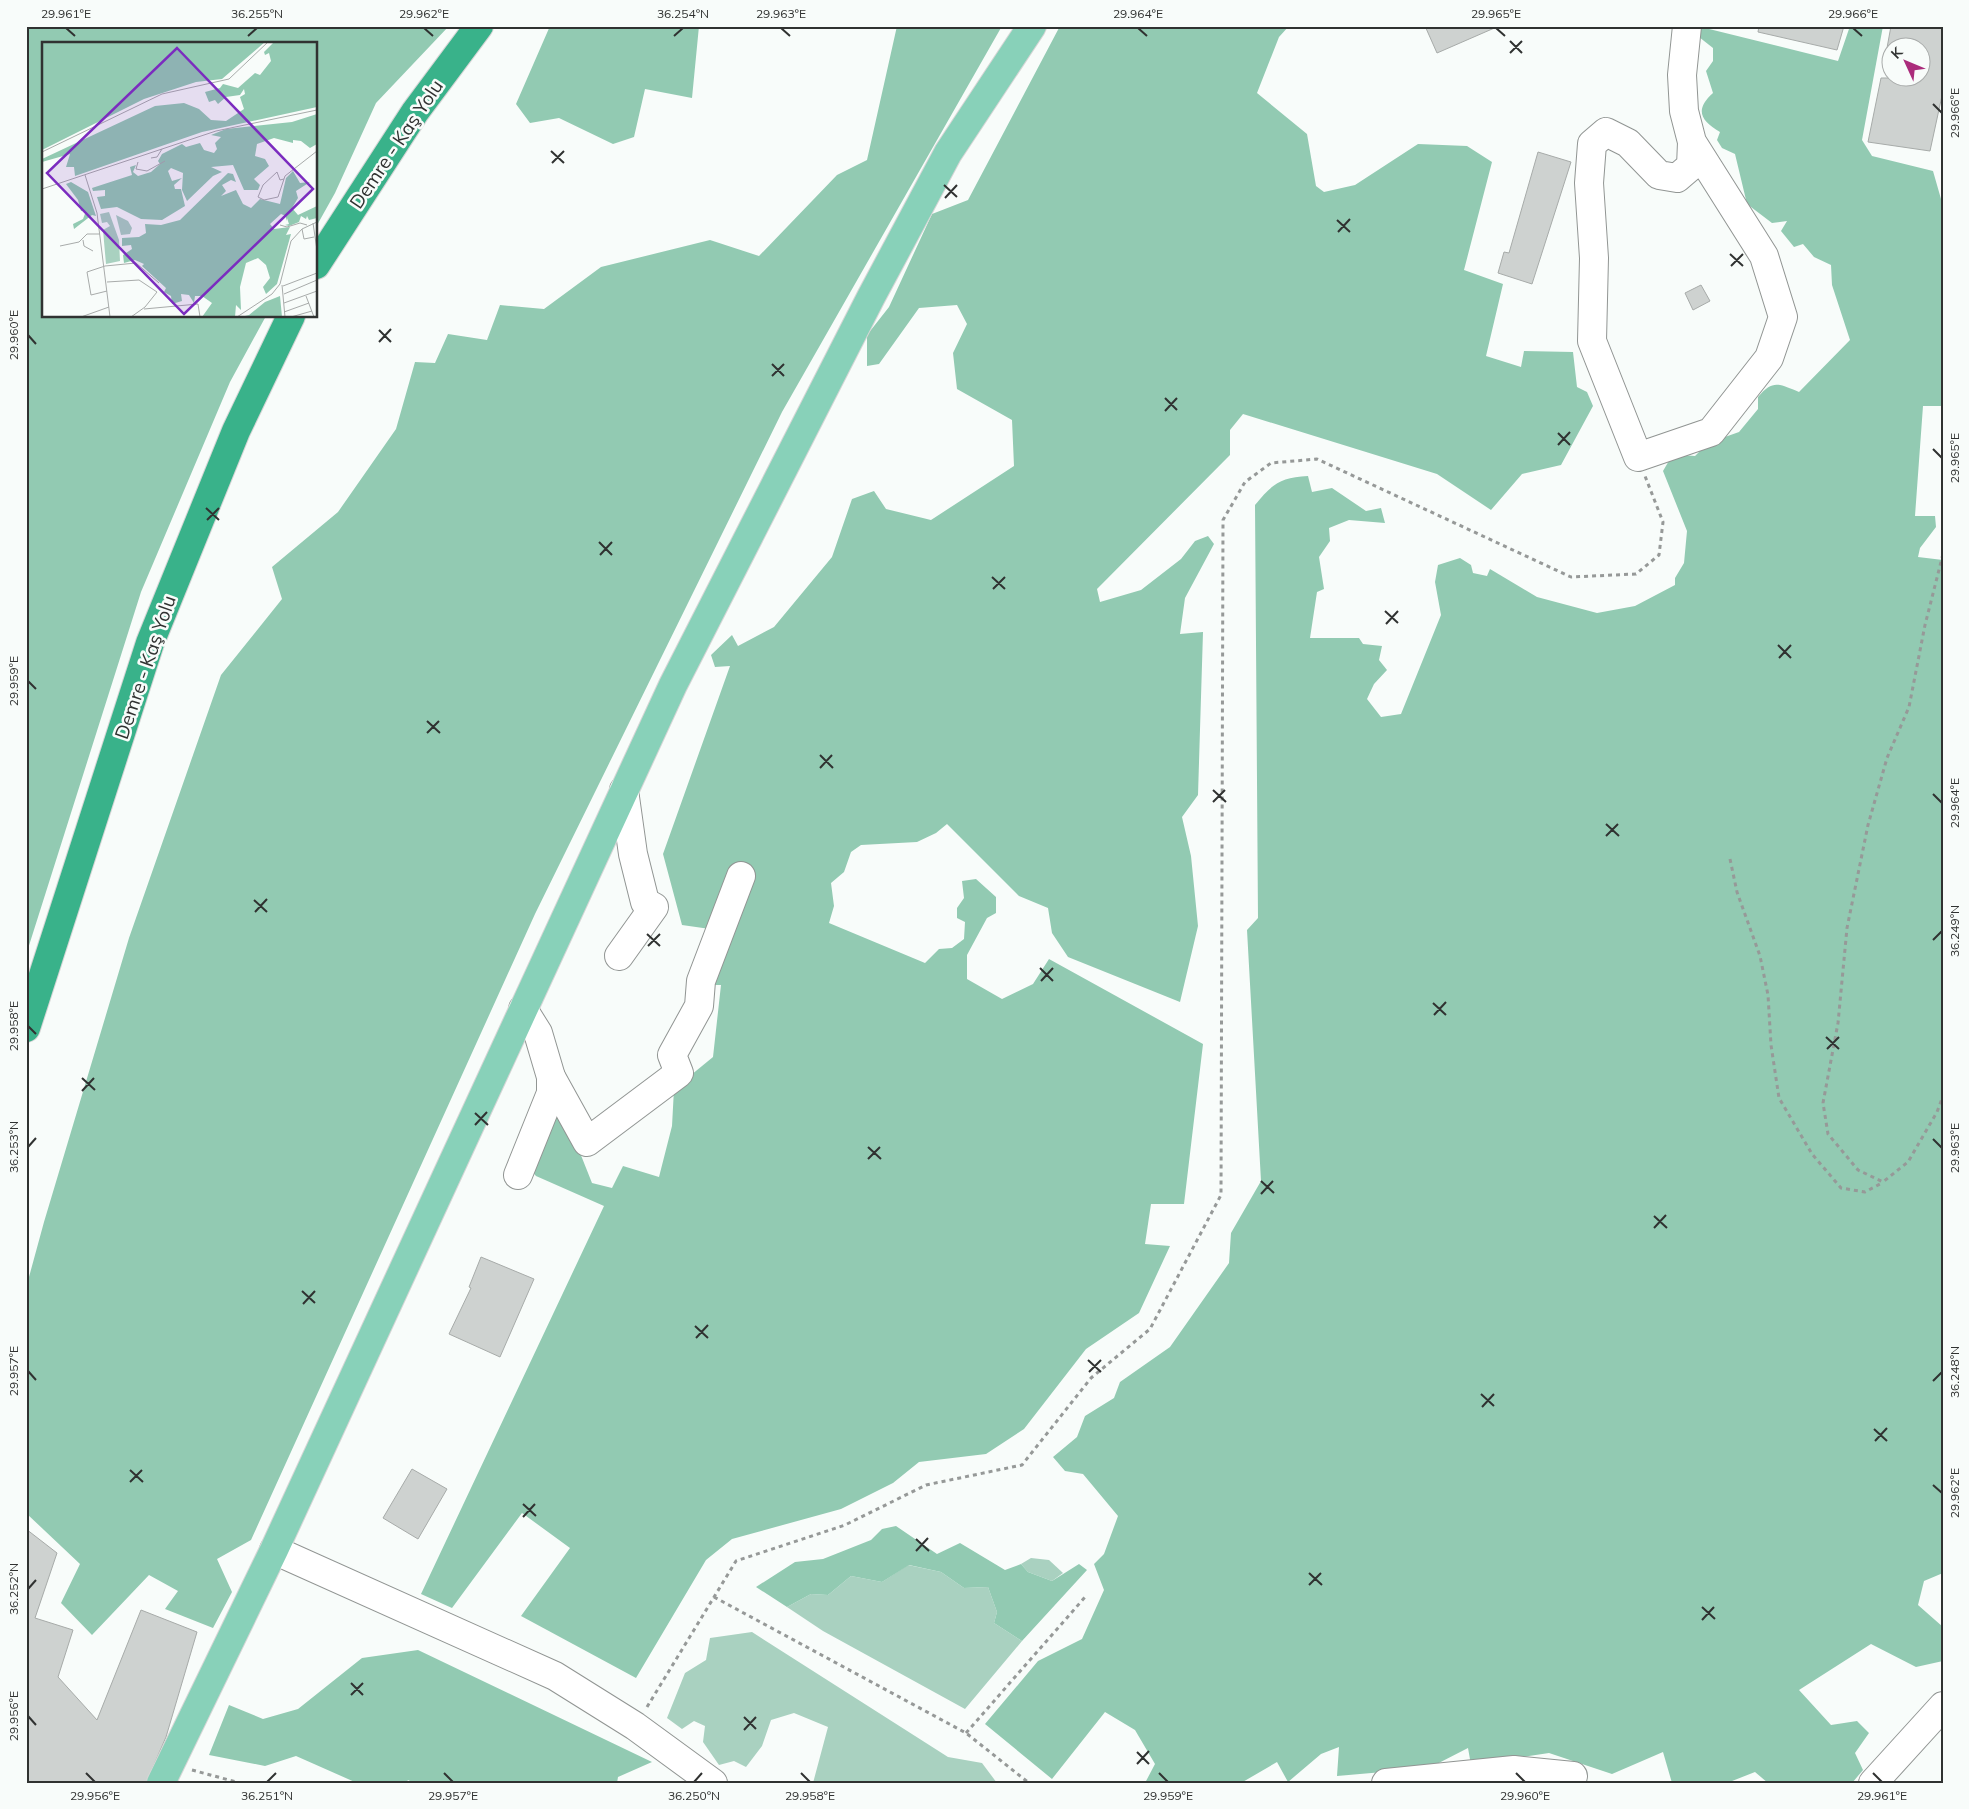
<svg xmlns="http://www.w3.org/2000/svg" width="1969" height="1809" font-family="Mulish,sans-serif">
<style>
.green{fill:#a9d1c0}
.forest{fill:#92cab2}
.building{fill:#ced2d0;stroke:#a7aba9}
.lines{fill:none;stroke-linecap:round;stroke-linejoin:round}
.minor-casing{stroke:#919593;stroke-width:30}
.major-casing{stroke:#d6d6d6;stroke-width:30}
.highway-casing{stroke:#d6d6d6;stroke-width:30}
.path{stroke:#969998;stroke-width:3;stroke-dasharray:4 4;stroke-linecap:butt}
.minor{stroke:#fff;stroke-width:28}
.major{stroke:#88d1b9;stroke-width:28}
.highway{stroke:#39b28a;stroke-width:28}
.ticks{fill:none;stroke:#303231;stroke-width:2}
.labels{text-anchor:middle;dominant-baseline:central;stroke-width:5;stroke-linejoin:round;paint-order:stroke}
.street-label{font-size:19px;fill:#303231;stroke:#f8fcfa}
.inset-road{fill:none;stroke:#a8abaa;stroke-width:1}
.view{fill:#7b2cbf;fill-opacity:0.15;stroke:#7b2cbf;stroke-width:2.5}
.inset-edge{fill:none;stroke:#303231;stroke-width:2.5}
.neatline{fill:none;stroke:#303231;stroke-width:2}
.ticks-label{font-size:12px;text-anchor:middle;fill:#303231}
</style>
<rect width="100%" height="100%" fill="#f8fcfa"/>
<g class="green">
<polygon points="1031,1558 1049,1560 1063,1573 1052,1581 1028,1572 1021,1564"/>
<polygon points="908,1565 941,1572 964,1588 988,1587 997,1612 994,1623 1022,1641 965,1709 823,1631 787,1607 811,1594 828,1595 851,1576 882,1582"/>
<polygon points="752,1632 948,1757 982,1763 997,1783 813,1783 828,1727 794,1713 771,1720 762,1746 746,1767 734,1761 719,1765 703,1742 705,1726 694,1721 682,1729 667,1718 685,1673 706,1660 710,1638"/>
</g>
<g class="forest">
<polygon points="26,26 449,26 376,103 335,193 316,227 316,44 44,44 44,316 266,316 230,382 141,592 26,955"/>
<polygon points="550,26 699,26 692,98 645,89 634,137 613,144 559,118 530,123 516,104"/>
<polygon points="897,26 1002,26 782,412 535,914 251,1540 217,1559 232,1592 213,1628 165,1609 178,1591 149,1575 92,1635 61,1603 80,1564 26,1513 26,1288 44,1222 129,938 221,675 282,599 272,567 338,512 396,429 415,362 435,363 448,334 487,340 500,305 544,309 601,267 710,240 759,256 837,175 867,160"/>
<polygon points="1060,26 1289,26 1279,37 1257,93 1307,134 1316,186 1324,192 1355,185 1418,144 1467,146 1492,162 1464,270 1503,284 1486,356 1521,367 1524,351 1573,352 1577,387 1587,392 1593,406 1561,465 1522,474 1491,510 1437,474 1243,414 1230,430 1230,455 1097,589 1100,602 1141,590 1181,559 1195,541 1208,536 1214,544 1185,598 1180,634 1203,632 1198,795 1182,817 1191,856 1198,926 1180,1002 1068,957 1052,933 1048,908 1019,896 947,824 936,833 917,842 861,845 851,852 844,872 831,883 834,906 829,923 925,963 939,949 952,948 964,939 965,922 957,918 957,908 964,898 962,881 976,879 996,897 996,913 987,918 967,955 967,979 1002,999 1033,984 1049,959 1203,1044 1184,1204 1151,1204 1145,1244 1170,1246 1139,1313 1086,1349 1024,1429 986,1454 919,1462 893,1483 841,1509 732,1539 706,1560 636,1678 521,1616 570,1548 522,1513 452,1608 421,1594 604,1206 536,1176 530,1169 550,1111 563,1110 592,1183 612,1188 623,1166 659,1177 672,1126 674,1089 713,1057 721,985 707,985 724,931 682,925 663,854 730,666 715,667 711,655 732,635 738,646 774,627 832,557 852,499 874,491 886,509 931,520 1014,466 1012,420 957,389 953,353 967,324 957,305 919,308 879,364 867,366 867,335 889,307 932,214 968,200"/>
<path d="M 1850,26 L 1883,26 L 1862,140 L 1872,156 L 1933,171 L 1943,206 L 1943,406 L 1923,406 L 1915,516 L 1935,516 L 1936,527 L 1920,548 L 1918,557 L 1943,560 L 1943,1573 L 1924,1581 L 1918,1605 L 1943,1627 L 1943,1661 L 1916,1667 L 1871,1644 L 1799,1690 L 1831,1725 L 1857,1721 L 1869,1733 L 1855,1753 L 1863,1770 L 1852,1783 L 1768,1783 L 1755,1772 L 1727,1783 L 1672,1783 L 1663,1752 L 1612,1774 L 1549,1753 L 1471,1765 L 1468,1748 L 1429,1768 L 1337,1776 L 1339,1747 L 1321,1754 L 1288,1782 L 1277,1762 L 1241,1783 L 1145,1783 L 1155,1764 L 1135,1730 L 1105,1712 L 1052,1779 L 985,1724 L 1038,1661 L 1082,1639 L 1104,1590 L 1094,1564 L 1104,1554 L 1118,1516 L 1083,1474 L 1065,1471 L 1053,1457 L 1077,1437 L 1085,1416 L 1114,1398 L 1120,1382 L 1170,1347 L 1229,1263 L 1231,1233 L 1261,1181 L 1247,930 L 1258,918 L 1255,505 C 1273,483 1280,478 1308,476 L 1312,492 L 1332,488 L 1366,511 L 1381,508 L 1385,523 L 1349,520 L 1329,528 L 1330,541 L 1319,557 L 1324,589 L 1317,592 L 1310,638 L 1359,638 L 1363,644 L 1382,646 L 1379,660 L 1387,670 L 1374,684 L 1367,699 L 1381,717 L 1401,714 L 1441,615 L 1435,582 L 1438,565 L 1460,558 L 1471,565 L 1473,573 L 1487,576 L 1490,569 L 1537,597 L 1597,613 L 1635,606 L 1675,585 L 1675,578 L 1684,563 L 1687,531 L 1663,471 L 1670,459 L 1680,455 L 1695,456 L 1708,443 L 1739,432 L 1758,409 L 1758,397 C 1773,379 1779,384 1799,392 L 1850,340 L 1832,285 L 1831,265 L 1814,257 L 1803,244 L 1794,247 L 1781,231 L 1787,221 L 1772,223 L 1747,204 L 1735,154 L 1722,148 L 1717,140 L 1720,132 C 1701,121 1694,110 1713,93 L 1706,71 L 1713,61 L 1713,48 L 1699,37 L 1701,27 L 1838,61 Z"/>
<polygon points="896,1526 937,1554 960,1543 1005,1570 1021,1564 1028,1572 1052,1581 1079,1564 1087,1570 1022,1641 994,1623 997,1612 988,1587 964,1588 941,1572 909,1565 882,1582 851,1576 828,1595 811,1594 787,1607 756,1587 795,1562 823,1559 871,1540 882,1529"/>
<polygon points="418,1650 652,1762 618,1777 617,1783 414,1783 408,1780 406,1783 357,1783 296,1756 265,1766 209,1755 229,1705 263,1719 298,1709 362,1658"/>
</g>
<g class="building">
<polygon points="1425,26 1499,26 1437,53"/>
<polygon points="1759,26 1844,26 1837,50 1758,32"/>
<polygon points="1891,26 1943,26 1943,91 1930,151 1868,142 1881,78 1922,78 1922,48 1887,48"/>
<polygon points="1538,152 1571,162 1532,284 1498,273 1504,252 1509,253"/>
<polygon points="1701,285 1710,301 1693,310 1685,293"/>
<polygon points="481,1257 534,1279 500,1357 449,1334 471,1288 469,1287"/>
<polygon points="412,1469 447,1489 418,1539 383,1518"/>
<polygon points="26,1529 57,1553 35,1618 73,1630 58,1677 97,1720 141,1610 197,1632 166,1737 146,1783 26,1783"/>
</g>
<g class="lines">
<defs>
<g id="minor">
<polyline points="1687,26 1682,75 1684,111 1692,142 1764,256 1783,317 1769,358 1711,432 1638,457 1592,341 1594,258 1589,183 1592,144 1606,132 1628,143 1659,175 1677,178 1691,166 1692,142"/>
<polyline points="619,956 654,907 645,902 633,854 624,790"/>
<polyline points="551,1077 587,1142 679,1073 672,1055 699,1006 701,981 741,876"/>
<polyline points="518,1175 551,1093 551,1077 538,1033 523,1009"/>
<polyline points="274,1550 555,1676 635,1726 713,1783"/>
<polyline points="1386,1783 1514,1770 1573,1776"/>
<polyline points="1873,1783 1943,1706"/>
</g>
<polyline id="major" points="161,1783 274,1550 673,685 871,297 948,153 1032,26"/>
<g id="highway">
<polyline points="316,265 415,112 479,26"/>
<polyline points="26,1028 150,643 236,431 291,316"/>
</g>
</defs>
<use href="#minor" class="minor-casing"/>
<use href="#major" class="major-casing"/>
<use href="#highway" class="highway-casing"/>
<g class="path">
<polyline points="1943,554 1925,625 1909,707 1887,758 1868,825 1847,928 1838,1023 1823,1103 1828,1134 1858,1170 1883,1182 1908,1162 1937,1112 1943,1096"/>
<polyline points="1730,859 1737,892 1760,956 1768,995 1771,1045 1779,1098 1812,1154 1841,1188 1865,1192 1882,1183"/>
<polyline points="714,1597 966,1733 1029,1783"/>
<polyline points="647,1707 736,1561 845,1525 926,1485 1022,1465 1091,1378 1150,1329 1221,1195 1223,520 1245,482 1271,463 1317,459 1571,577 1636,574 1659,555 1663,522 1645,476"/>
<polyline points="966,1733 1086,1596"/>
<polyline points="192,1770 240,1783"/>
</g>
<use href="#minor" class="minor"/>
<use href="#major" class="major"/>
<use href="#highway" class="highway"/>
</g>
<path class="ticks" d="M 66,28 L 75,36M 424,28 L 433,36M 781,28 L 790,36M 1138,28 L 1147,36M 1496,28 L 1505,36M 1853,28 L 1862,36M 248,36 L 257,28M 674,36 L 683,28M 1510,41 L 1522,53M 1510,53 L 1522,41M 1933,104 L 1942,113M 551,151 L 564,163M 552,163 L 564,151M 944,185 L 957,197M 945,198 L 957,185M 1337,220 L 1350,232M 1338,232 L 1350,219M 1730,254 L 1743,266M 1731,266 L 1743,254M 379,330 L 391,342M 28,335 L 36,344M 379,342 L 391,329M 772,364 L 784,376M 772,376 L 784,364M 1165,398 L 1177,410M 1165,411 L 1177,398M 1558,433 L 1570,445M 1558,445 L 1570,432M 1933,449 L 1942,458M 206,508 L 219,520M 207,520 L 219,508M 599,542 L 612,555M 600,555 L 612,542M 992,577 L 1005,589M 993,589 L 1005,577M 1385,611 L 1398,623M 1386,624 L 1398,611M 1778,645 L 1791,658M 1779,658 L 1791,645M 28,681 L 36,689M 427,721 L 440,733M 427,733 L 439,721M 820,755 L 833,768M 820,768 L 832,755M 1213,790 L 1226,802M 1933,794 L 1942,803M 1213,802 L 1225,790M 1606,824 L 1619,836M 1606,836 L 1618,824M 254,900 L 267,912M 255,912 L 267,899M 647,934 L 660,946M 1933,940 L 1942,931M 648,946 L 660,934M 1040,968 L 1053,981M 1041,981 L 1053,968M 1433,1003 L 1446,1015M 1434,1015 L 1446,1002M 28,1026 L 36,1034M 1826,1037 L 1839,1049M 1827,1049 L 1839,1037M 82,1078 L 95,1090M 82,1091 L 94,1078M 475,1113 L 488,1125M 475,1125 L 487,1112M 1933,1139 L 1942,1148M 28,1147 L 36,1138M 868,1147 L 881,1159M 868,1159 L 880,1147M 1261,1181 L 1274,1193M 1261,1194 L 1273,1181M 1654,1216 L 1667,1228M 1654,1228 L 1666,1215M 302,1291 L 315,1303M 303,1304 L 315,1291M 695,1326 L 708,1338M 696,1338 L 708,1325M 1088,1360 L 1101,1372M 28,1371 L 36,1380M 1089,1372 L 1101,1360M 1933,1381 L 1942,1372M 1481,1394 L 1494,1406M 1482,1407 L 1494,1394M 1874,1429 L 1887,1441M 1875,1441 L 1887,1428M 130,1470 L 143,1482M 130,1482 L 142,1470M 1933,1485 L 1942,1493M 523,1504 L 536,1516M 523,1517 L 535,1504M 916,1539 L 929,1551M 916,1551 L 928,1538M 1309,1573 L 1322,1585M 1309,1585 L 1321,1573M 28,1589 L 36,1580M 1702,1607 L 1715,1619M 1702,1620 L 1714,1607M 351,1683 L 363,1695M 351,1695 L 363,1683M 28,1716 L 36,1725M 744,1717 L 756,1729M 744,1730 L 756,1717M 1137,1752 L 1149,1764M 1137,1764 L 1149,1751M 86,1773 L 95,1782M 444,1773 L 453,1782M 801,1773 L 810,1782M 1159,1773 L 1168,1782M 1516,1773 L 1525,1782M 1873,1773 L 1882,1782M 267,1782 L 276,1773M 694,1782 L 702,1773"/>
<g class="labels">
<g class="street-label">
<text transform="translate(396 144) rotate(-56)">Demre - Kaş Yolu</text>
<text transform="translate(145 667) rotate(-71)">Demre - Kaş Yolu</text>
</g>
</g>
<g transform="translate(42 42)">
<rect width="275" height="275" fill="#f8fcfa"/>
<path d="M 67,170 L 77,198 L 78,219 L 64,222 L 61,188 L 68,184 L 65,180 L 60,181 L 58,172 ZM 74,173 L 86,179 L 90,186 L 88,192 L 79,193 Z" fill="#a9d1c0"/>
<path d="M 0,0 L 223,0 L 180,37 L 154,40 L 102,57 L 0,108 ZM 232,0 L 275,0 L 275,65 L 160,90 L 33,134 L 32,125 L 24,125 L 28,112 L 0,120 L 0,117 L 113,64 L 142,61 L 157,67 L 169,78 L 184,79 L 202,67 L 198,55 L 203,52 L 202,47 L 198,53 L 184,55 L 176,62 L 173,58 L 167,60 L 163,50 L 178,46 L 181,42 L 196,46 L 213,31 L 218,33 L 229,19 L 227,11 L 223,13 L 222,10 ZM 275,72 L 275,102 L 268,106 L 259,99 L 251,98 L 251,101 L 232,96 L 215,102 L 213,114 L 223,117 L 227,124 L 212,137 L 218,143 L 216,148 L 202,148 L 191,123 L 169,125 L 180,130 L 171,134 L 145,159 L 140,148 L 141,131 L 129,126 L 126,129 L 130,139 L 140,136 L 132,143 L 133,147 L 139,147 L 143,164 L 120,178 L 99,177 L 75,165 L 59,167 L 55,155 L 63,154 L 63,148 L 51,149 L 50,146 L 90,133 L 88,125 L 94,123 L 91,130 L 96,134 L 109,130 L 118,122 L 116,119 L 120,112 L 140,102 L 144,105 L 158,101 L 162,108 L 172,111 L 175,107 L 173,101 L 179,95 L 169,93 L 184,87 L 250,80 ZM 251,129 L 258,141 L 268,140 L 254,149 L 256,156 L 250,166 L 256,173 L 275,164 L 275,176 L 267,178 L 265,174 L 264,177 L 259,174 L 257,180 L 247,184 L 243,183 L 247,182 L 245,176 L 244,179 L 244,174 L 239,172 L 228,182 L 232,187 L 248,185 L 244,193 L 249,192 L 235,242 L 224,252 L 221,245 L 228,236 L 224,223 L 216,216 L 204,221 L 198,245 L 199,268 L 194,263 L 193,275 L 160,275 L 170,261 L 160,254 L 153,254 L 152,261 L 147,253 L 139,252 L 140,259 L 130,262 L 129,254 L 122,250 L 124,246 L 100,224 L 102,222 L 93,218 L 82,221 L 81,213 L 90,207 L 89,203 L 80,204 L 80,196 L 97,195 L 104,191 L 103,182 L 119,183 L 138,178 L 186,131 L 191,132 L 194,140 L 189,138 L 180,143 L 184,149 L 179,154 L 194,148 L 201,162 L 209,166 L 218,157 L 238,162 L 244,136 ZM 29,140 L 46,150 L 54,174 L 50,173 L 32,187 L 31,182 L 41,177 L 44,169 L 39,169 L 36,158 L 24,142 ZM 238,254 L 240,275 L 199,275 L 207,273 L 223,260 Z" fill="#92cab2"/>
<path class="inset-road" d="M 0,110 L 120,52 L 187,37 L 226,0M 109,116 L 115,115 L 120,107M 96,120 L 94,127 L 105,129 L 123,119M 43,133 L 55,171 L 68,275M 242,137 L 238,138 L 235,130 L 221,143 L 216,155 L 222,158 L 236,155 L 243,134 L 275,109M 0,147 L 174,89 L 275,68M 271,181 L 275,208M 238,183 L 245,185 L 258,181 L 265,183M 260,187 L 262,197 L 272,195M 41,198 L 42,204 L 51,209M 18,204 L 37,200 L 45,192 L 58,192M 65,240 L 97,238 L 115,250 L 103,265 L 89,275M 240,243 L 243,275M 241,244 L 275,231M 65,249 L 49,253 L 45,230 L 63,224 L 94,221 L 117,241M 242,252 L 275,238M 264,254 L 272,275M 242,261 L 275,249M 102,267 L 156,262 L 158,275M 242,270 L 267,261M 39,275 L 67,265M 195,275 L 230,252 L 238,242 L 249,199 L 260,187 L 275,180M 249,275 L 270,269"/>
<path class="view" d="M 135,6 L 271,147 L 142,272 L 5,131 Z"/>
<rect width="275" height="275" class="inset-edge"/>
</g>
<rect width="1969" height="1809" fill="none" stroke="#f8fcfa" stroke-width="55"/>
<g transform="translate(1906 62) rotate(314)"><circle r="24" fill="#f8fcfa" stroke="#a8abaa"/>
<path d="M0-4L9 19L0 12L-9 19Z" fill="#ab2c7b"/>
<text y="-8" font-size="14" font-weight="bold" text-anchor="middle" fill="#303231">K</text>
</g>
<rect x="28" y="28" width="1914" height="1754" class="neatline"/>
<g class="ticks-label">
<text x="66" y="18">29.961°E</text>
<text x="257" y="18">36.255°N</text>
<text x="424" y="18">29.962°E</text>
<text x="683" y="18">36.254°N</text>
<text x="781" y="18">29.963°E</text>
<text x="1138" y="18">29.964°E</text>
<text x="1496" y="18">29.965°E</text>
<text x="1853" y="18">29.966°E</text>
<text transform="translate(1955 113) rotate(-90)" y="4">29.966°E</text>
<text transform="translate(14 335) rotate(-90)" y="4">29.960°E</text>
<text transform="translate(1955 458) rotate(-90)" y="4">29.965°E</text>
<text transform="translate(14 681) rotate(-90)" y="4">29.959°E</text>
<text transform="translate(1955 803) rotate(-90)" y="4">29.964°E</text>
<text transform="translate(1955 931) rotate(-90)" y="4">36.249°N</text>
<text transform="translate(14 1026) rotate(-90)" y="4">29.958°E</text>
<text transform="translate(14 1147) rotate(-90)" y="4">36.253°N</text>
<text transform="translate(1955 1148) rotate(-90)" y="4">29.963°E</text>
<text transform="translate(14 1371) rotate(-90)" y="4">29.957°E</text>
<text transform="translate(1955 1372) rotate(-90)" y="4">36.248°N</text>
<text transform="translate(1955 1493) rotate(-90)" y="4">29.962°E</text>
<text transform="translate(14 1589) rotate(-90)" y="4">36.252°N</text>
<text transform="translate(14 1716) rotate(-90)" y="4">29.956°E</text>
<text x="95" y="1800">29.956°E</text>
<text x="267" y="1800">36.251°N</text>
<text x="453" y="1800">29.957°E</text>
<text x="694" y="1800">36.250°N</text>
<text x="810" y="1800">29.958°E</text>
<text x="1168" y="1800">29.959°E</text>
<text x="1525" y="1800">29.960°E</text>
<text x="1882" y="1800">29.961°E</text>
</g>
</svg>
